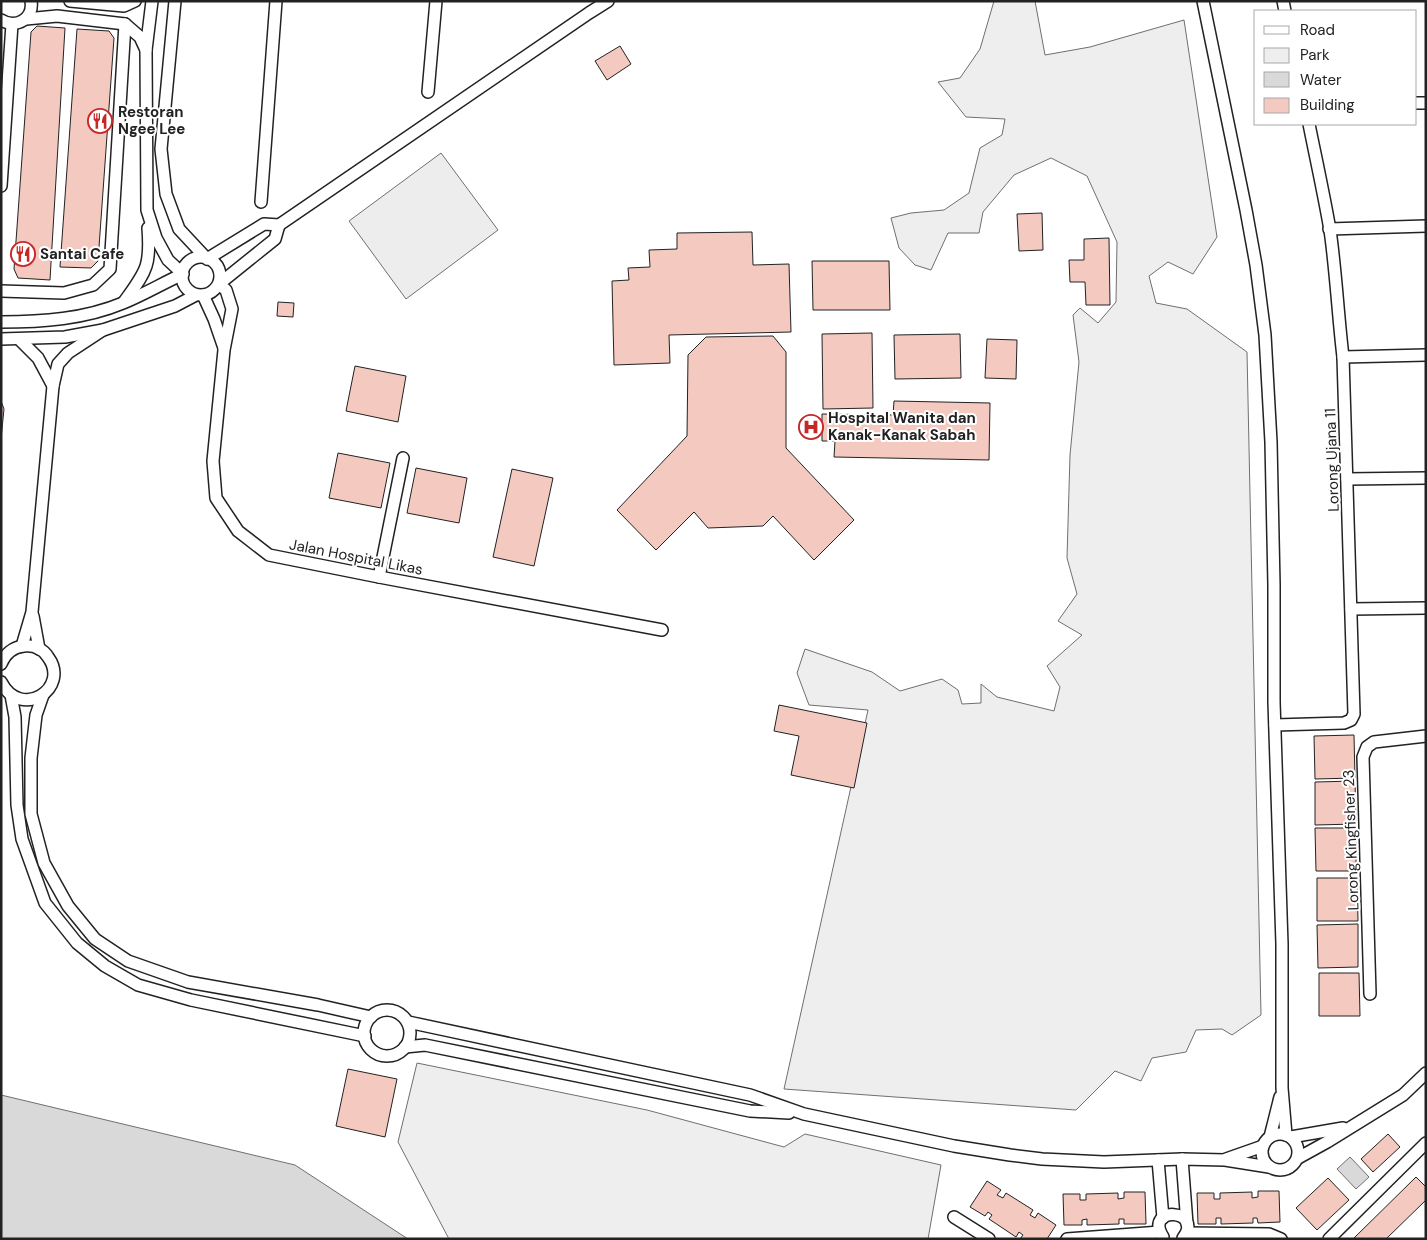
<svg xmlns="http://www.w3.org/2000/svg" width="1427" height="1240" font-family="'DM Sans',sans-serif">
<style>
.green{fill:#eee;stroke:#6f6f6f}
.parking{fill:#ededed;stroke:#6f6f6f}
.water{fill:#d9d9d9;stroke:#6f6f6f}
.building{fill:#f3c9c0;stroke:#222}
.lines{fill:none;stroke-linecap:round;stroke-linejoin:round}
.street-casing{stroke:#222;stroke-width:14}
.street{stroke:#fff;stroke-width:11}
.labels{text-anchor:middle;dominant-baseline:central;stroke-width:4;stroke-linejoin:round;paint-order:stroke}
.poi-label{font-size:15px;font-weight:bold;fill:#222;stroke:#fff;text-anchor:start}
.street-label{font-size:15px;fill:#222;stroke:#fff}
</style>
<rect width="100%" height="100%" fill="#fff"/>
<g class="green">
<polygon points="994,1 1035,1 1045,55 1090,47 1184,20 1217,237 1193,274 1168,262 1149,276 1156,303 1187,309 1247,352 1261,1015 1232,1035 1222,1029 1196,1030 1186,1052 1152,1058 1141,1081 1115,1071 1076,1110 784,1089 868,710 809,705 797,673 805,649 872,672 900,691 942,679 958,690 962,704 981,703 981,684 997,697 1054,711 1060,687 1047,666 1082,635 1058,621 1077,594 1067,558 1070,455 1079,362 1073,315 1080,308 1098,323 1116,302 1117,242 1087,176 1051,158 1014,175 983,212 979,233 948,233 931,270 915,265 899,248 891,218 911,213 944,210 969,193 980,148 1002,135 1005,119 966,117 938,82 960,78 980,49"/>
<polygon points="417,1063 647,1110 784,1147 805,1134 941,1165 928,1239 449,1239 398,1142"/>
</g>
<polygon class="parking" points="441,153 498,230 406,299 349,221"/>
<g class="water">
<polygon points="1,1095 295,1165 408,1239 1,1239"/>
<polygon points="1350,1157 1369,1177 1356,1189 1337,1169"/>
</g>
<g class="building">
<polygon points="37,26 65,28 50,280 18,278 14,269 31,32"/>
<polygon points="77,29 109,31 114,38 98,261 91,268 60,267"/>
<polygon points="620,46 631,64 607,80 595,61"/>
<polygon points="1042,213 1043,250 1019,251 1017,214"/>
<polygon points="752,232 753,265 789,264 791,332 669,335 670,363 614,365 612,281 629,280 628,268 650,267 649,250 677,249 677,233"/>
<polygon points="1109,238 1110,305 1086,305 1085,282 1070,282 1069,260 1084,260 1084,239"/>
<polygon points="812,261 889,261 890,310 813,310"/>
<polygon points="278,302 294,303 293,317 277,316"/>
<polygon points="872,333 873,408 823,409 822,334"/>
<polygon points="960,334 961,378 895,379 894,335"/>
<polygon points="773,336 786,352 786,448 854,520 814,560 773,516 763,526 708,528 694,512 656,550 617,510 687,436 688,355 706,337"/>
<polygon points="987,339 1017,340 1016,379 985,378"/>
<polygon points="355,366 406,376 398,422 346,411"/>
<polygon points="1,401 4,409 1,439"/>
<polygon points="894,401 990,403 989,460 834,457 835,441 822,441 822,414 893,415"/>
<polygon points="338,453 390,463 381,508 329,498"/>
<polygon points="416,468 467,478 459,523 407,513"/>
<polygon points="512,469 553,478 534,566 493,557"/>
<polygon points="779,705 867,723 854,788 791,775 799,736 774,731"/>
<polygon points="1354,735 1355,778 1315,779 1314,736"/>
<polygon points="1355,781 1356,824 1315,825 1315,782"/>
<polygon points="1315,828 1356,828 1356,871 1316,871"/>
<polygon points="1317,878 1357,878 1358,921 1317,921"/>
<polygon points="1358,924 1358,967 1318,968 1317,925"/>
<polygon points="1319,973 1359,973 1360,1016 1319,1016"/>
<polygon points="348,1069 397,1079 385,1137 336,1126"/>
<polygon points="1388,1134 1400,1147 1373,1172 1361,1159"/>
<polygon points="1416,1177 1426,1187 1426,1200 1386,1239 1353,1239"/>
<polygon points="1328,1178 1349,1200 1317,1230 1296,1208"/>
<polygon points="987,1181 1001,1190 997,1195 1003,1198 1006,1193 1033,1210 1030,1215 1035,1218 1038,1213 1056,1225 1047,1239 1020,1239 1023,1235 1019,1232 1016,1237 989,1219 992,1215 988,1212 985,1216 970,1207"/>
<polygon points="1258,1191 1279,1191 1280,1222 1258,1223 1257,1218 1253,1218 1253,1223 1221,1224 1221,1218 1216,1218 1216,1224 1198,1224 1197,1193 1214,1193 1214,1199 1220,1199 1220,1193 1252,1192 1252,1198 1258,1197"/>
<polygon points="1124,1192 1145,1192 1146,1224 1124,1224 1124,1219 1119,1219 1119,1224 1087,1225 1087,1219 1082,1220 1082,1225 1064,1225 1063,1194 1080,1194 1080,1200 1086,1200 1086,1194 1118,1193 1118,1199 1124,1198"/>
</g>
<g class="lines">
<defs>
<g id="street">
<polyline points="70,1 124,6 135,1"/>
<polyline points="175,1 161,149 166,194 179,229 207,259 264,224 279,225 589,13 608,1"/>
<polyline points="1203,1 1246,210 1256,265 1265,335 1271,442 1274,585 1274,702 1282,944 1282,1088 1286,1135"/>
<polyline points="1283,1 1285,11"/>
<polyline points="26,19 57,16 125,24 140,37 146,50"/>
<path d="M 1,20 C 16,29 34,19 31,1"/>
<polyline points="428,92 436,1"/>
<polyline points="1416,103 1426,103"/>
<polyline points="1,186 12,24"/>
<polyline points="261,202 276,1"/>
<polyline points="279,225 275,239 219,284 226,290 232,309 224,350 213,461 216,498 238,531 269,555 379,577 662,630"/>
<polyline points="1329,229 1426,226"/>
<circle cx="201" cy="276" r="19"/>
<polyline points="1,291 64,293 93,285 110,269 125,24"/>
<polyline points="203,295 214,319 224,348"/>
<path d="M 124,302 C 146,271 151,267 148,228"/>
<path d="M 1,322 C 42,322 85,319 123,303 C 143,295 163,283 183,274 L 168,260 L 156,238 L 147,210 L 146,50 L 152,1"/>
<polyline points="1,339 65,337 103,330 175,306 196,295"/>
<polyline points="19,339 38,358 53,386"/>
<polyline points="1343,357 1426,355"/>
<polyline points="1347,479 1426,478"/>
<polyline points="379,577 403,458"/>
<polyline points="1351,609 1426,608"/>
<polyline points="33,616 39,649"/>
<polyline points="22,646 32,612 53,386 58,364 68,353 103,330"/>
<path d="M 1,664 C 5,654 13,647 24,646 C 34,645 43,649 48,657 C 71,688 21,721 1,682"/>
<polyline points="11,695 15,717 17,805 22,839 45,903 77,943 105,966 138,985 191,1000 365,1036"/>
<polyline points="43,695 36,715 31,758 31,814 44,863 68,906 95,939 128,961 188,982 318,1005 371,1017"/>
<path d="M 1275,725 L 1344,723 L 1351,720 L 1354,714 L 1343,357 C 1338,315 1336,272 1330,230 C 1324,195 1316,159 1309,124"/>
<polyline points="1370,994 1363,757 1367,747 1374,742 1426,736"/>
<circle cx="387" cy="1033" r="23"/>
<polyline points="408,1022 750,1095 804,1114 954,1146 1010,1155 1042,1159 1104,1162 1182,1159 1225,1160 1269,1167"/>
<polyline points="405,1047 425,1045 750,1111 789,1113"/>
<circle cx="1280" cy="1152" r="18"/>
<polyline points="1270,1137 1280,1097"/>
<polyline points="1291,1137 1343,1128"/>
<polyline points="1298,1158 1327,1142 1403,1095 1426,1073"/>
<polyline points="1182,1159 1187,1224"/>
<polyline points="1226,1159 1263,1146"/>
<polyline points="1158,1160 1163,1218"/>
<polyline points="954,1217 989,1239"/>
<polyline points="1187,1233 1269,1234 1281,1239"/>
<path d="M 1163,1237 C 1143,1205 1205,1209 1183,1238"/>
<polyline points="1067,1239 1160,1232"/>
<polyline points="1329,1239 1426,1143"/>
</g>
</defs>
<use href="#street" class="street-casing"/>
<use href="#street" class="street"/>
</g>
<defs>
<symbol id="restaurant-ring" viewBox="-11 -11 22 22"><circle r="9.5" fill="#fff" stroke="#c62828" stroke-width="1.5"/><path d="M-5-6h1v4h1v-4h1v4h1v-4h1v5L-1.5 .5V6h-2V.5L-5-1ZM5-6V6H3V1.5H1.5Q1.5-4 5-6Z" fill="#c62828"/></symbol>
<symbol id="hospital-ring" viewBox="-11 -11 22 22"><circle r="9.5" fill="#fff" stroke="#c62828" stroke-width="1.5"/><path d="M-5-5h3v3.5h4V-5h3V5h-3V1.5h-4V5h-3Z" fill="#c62828"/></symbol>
</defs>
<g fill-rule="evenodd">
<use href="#restaurant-ring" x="86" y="107" width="28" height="28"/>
<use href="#restaurant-ring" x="9" y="240" width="28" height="28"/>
<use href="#hospital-ring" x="797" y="413" width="28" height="28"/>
</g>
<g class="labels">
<g class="poi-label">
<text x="118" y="112">Restoran<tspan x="118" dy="17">Ngee Lee</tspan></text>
<text x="40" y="254">Santai Cafe</text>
<text x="828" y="418">Hospital Wanita dan<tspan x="828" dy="17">Kanak-Kanak Sabah</tspan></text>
</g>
<g class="street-label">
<text transform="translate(1332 460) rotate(-92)">Lorong Ujana 11</text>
<text transform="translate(356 557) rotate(11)">Jalan Hospital Likas</text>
<text transform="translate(1351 840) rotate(-92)">Lorong Kingfisher 23</text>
</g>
</g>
<rect width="1427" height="1240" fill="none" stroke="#222222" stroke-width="5"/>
<rect x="1254" y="10" width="162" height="115" fill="#ffffff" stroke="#a7a7a7"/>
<rect x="1264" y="26" width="25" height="8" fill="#ffffff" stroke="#a7a7a7"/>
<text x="1300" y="35" font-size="15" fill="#222222">Road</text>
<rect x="1264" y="48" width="25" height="15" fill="#eeeeee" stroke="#a7a7a7"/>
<text x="1300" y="60" font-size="15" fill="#222222">Park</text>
<rect x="1264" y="72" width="25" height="15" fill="#d9d9d9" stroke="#a7a7a7"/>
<text x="1300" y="85" font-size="15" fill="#222222">Water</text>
<rect x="1264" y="98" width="25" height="15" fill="#f3c9c0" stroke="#a7a7a7"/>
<text x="1300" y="110" font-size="15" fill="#222222">Building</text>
</svg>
